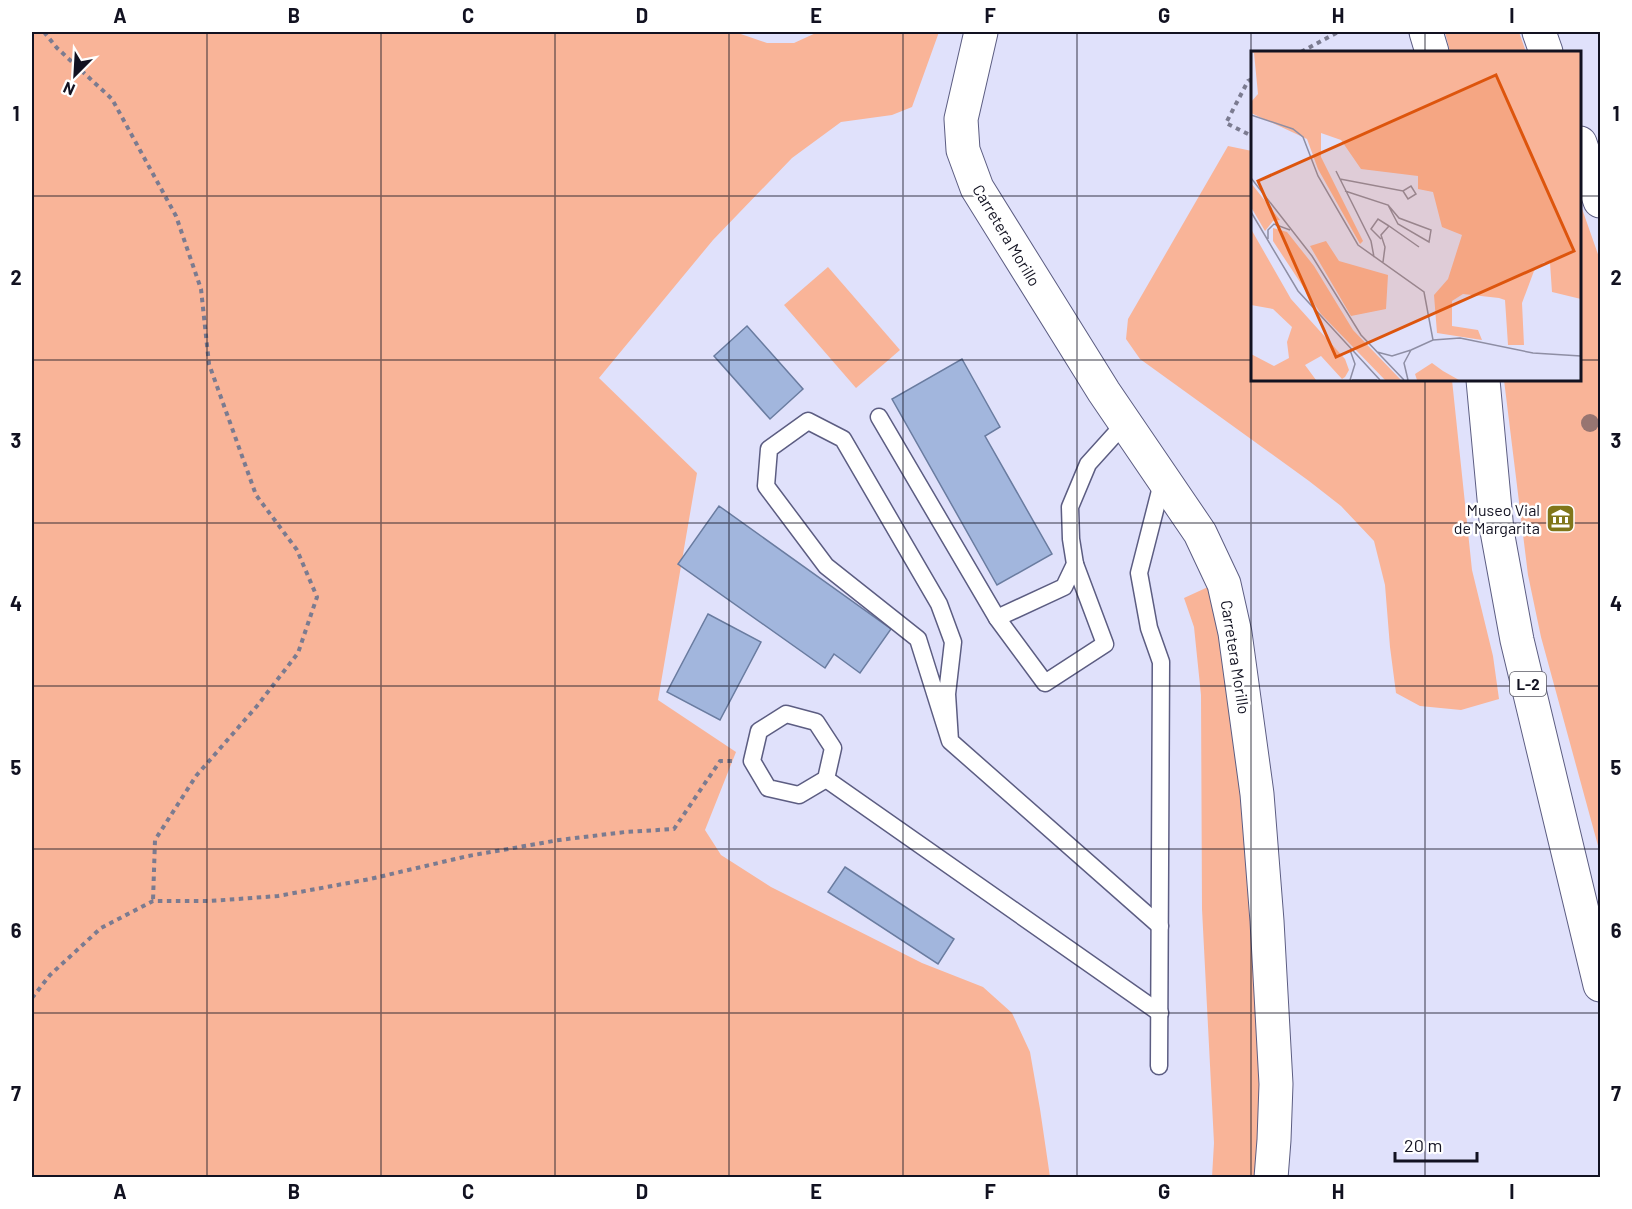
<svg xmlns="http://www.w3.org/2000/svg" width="1632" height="1209" font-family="Barlow,sans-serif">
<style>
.green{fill:#f9b498}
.building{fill:#a2b6dd;stroke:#6a7ca0;stroke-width:1.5}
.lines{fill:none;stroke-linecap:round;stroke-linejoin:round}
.lane-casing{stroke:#5c5d82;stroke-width:19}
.street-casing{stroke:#5c5d82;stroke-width:35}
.primary-casing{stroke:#5c5d82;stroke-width:35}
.path{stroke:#7b7b90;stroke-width:4;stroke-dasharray:4.5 4.5;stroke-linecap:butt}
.lane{stroke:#fff;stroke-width:16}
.street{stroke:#fff;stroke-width:33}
.primary{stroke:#fff;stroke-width:33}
.tree{fill:#977571}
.grid{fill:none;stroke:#121221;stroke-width:1.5;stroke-opacity:0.55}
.labels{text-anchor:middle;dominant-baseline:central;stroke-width:5;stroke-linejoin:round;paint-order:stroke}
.shield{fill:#fff;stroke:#595964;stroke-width:1.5}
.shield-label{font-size:15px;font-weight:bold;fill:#121221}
.street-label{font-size:16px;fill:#121221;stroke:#fff}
.poi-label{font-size:16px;fill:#121221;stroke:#fff;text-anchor:end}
.inset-road{fill:none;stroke:#8e8ea4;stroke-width:1.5}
.view{fill:#dd550d;fill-opacity:0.15;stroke:#dd550d;stroke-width:3}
.inset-edge{fill:none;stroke:#121221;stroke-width:3}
.neatline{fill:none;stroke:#121221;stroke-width:2}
.grid-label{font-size:20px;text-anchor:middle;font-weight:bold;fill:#121221}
</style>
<rect width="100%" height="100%" fill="#e0e1fb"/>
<g class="green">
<polygon points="32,32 735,32 767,43 794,43 818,32 939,32 912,107 892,115 841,122 792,158 713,240 599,378 697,473 658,700 736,752 705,830 721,855 771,887 922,963 983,987 1012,1013 1030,1052 1040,1109 1050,1177 32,1177"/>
<polygon points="1445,32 1519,32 1526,52 1450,52"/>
<polygon points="1228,146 1252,151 1252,380 1452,380 1472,570 1493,656 1499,699 1461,710 1420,706 1396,693 1390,647 1385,585 1374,541 1341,506 1309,481 1140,359 1126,339 1128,319"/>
<polygon points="1580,203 1600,260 1600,853 1541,637 1528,575 1504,380 1580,380"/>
<polygon points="828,267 900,350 856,388 784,305"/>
<polygon points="1208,587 1220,604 1251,783 1260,1123 1255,1177 1212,1177 1214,1143 1202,909 1201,695 1194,627 1184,598"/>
</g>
<g class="building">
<polygon points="747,326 803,389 770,419 714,356"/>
<polygon points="962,359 1000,427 985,436 1052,554 997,585 892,399"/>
<polygon points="719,506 891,629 860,673 834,654 825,668 678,564"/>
<polygon points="708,614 761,642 720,720 667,692"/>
<polygon points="845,867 954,939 938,964 828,892"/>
</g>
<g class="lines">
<defs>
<g id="lane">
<polyline points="879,417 997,618 1064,587 1075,564 1071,539 1070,507 1088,464 1125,423"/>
<polyline points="997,618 1045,683 1105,644 1075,564"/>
<polygon points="786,714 816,722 833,748 826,779 799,795 768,788 752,761 759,731"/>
<polyline points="950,741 918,639 826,566 766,486 769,449 808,421 843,439 939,604 953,642 947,694 950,741 1160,926"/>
<polyline points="826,779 1160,1013"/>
<polyline points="1159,1066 1161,662 1149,628 1139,573 1163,479"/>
</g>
<polyline id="street" points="981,32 961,119 963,150 977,188 1104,392 1200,533 1224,584 1235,633 1257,794 1267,921 1276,1084 1274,1140 1271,1178"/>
<g id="primary">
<polyline points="1426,32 1432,52"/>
<polyline points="1539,32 1546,52"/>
<polyline points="1580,143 1600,201"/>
<polyline points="1483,380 1497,531 1517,640 1600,985"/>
</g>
</defs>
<use href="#lane" class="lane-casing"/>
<use href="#street" class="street-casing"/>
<use href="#primary" class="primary-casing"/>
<g class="path">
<polyline points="44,32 57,48 112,99 176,216 201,289 209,364 256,495 297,550 317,597 298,653 257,706 196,776 155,840 153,901"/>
<polyline points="1301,52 1338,32"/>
<polyline points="1252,79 1248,81 1226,123 1252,136"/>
<polyline points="32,998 50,975 101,928 153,901 210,901 278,896 370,879 468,856 559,840 625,832 674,829 720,761 732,761"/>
</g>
<use href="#lane" class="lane"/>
<use href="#street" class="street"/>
<use href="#primary" class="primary"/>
</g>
<circle class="tree" cx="1590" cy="423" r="9"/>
<path class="grid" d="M 207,32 L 207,1178M 381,32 L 381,1178M 555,32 L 555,1178M 729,32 L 729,1178M 903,32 L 903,1178M 1077,32 L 1077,1178M 1251,32 L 1251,1178M 1425,32 L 1425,52M 32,196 L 1252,196M 1580,196 L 1600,196M 32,360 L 1252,360M 1580,360 L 1600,360M 1425,380 L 1425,1178M 32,523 L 1600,523M 32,686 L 1600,686M 32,849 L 1600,849M 32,1013 L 1600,1013"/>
<defs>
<symbol id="museum-square" viewBox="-11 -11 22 22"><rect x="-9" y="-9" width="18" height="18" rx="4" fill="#80761a" stroke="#fff"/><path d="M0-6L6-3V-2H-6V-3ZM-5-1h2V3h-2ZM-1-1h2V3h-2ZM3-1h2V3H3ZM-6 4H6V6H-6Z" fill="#fff"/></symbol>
</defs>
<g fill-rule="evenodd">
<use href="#museum-square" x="1544" y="502" width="33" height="33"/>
</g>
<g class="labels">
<rect class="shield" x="1510" y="672" width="36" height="24" rx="4.5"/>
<g class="shield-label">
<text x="1528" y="684">L-2</text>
</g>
<g class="street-label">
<text transform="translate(1007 235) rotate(59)">Carretera Morillo</text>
<text transform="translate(1236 657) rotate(81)">Carretera Morillo</text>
</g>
<g class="poi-label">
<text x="1540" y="509">Museo Vial<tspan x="1540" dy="18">de Margarita</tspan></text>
</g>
</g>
<g transform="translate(1251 51)">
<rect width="330" height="330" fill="#e0e1fb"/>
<path d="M 0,1 L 330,1 L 330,248 L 301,241 L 299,212 L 293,211 L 283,220 L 271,252 L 273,294 L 257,294 L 254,249 L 248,247 L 212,243 L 201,250 L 201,275 L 227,279 L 231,289 L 186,282 L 183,244 L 197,228 L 211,184 L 191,176 L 182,141 L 167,138 L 167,125 L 110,118 L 90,89 L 70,82 L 70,106 L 112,190 L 109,193 L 67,118 L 56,88 L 0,62 L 0,51 L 7,43 L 3,2 ZM 0,132 L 29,169 L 22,170 L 14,180 L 0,156 ZM 22,177 L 36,181 L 63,215 L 102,279 L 150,329 L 134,329 L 70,263 L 22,190 ZM 0,178 L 40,248 L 94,308 L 98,319 L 94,326 L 91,328 L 70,305 L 54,314 L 65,329 L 0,329 L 0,303 L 23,315 L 38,307 L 36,291 L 41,276 L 22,258 L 0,254 ZM 75,190 L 88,210 L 137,224 L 135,258 L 100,265 L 59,195 ZM 181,312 L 192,320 L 208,329 L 166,329 L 164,323 Z" fill="#f9b498"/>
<path class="inset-road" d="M 0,64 L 42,78 L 52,86 L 67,125 L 107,194 L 173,241 L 182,289M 85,120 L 120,190 L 123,206M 0,127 L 61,205 L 110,284 L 153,329M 89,128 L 152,140 L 160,135 L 165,143 L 157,148 L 152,140M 94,140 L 137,154 L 147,173 L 178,191 L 180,179 L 148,167 L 137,154M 0,161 L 47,240 L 129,329M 17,188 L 17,179 L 23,173 L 39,179M 130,188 L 120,178 L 127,168 L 138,175M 132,211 L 134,196 L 130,184 L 138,175 L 168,196M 99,299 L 104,313 L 99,329M 160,299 L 182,289 L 209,287 L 282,302 L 330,305M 126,301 L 141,305 L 160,299M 101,329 L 126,329M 157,329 L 153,312 L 160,299"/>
<path class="view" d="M 245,24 L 323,200 L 85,306 L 7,130 Z"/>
<rect width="330" height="330" class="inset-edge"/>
</g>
<rect width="1632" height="1209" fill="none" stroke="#ffffff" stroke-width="66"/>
<g transform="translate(75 75) rotate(204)" stroke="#ffffff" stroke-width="4.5" paint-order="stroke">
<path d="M0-4.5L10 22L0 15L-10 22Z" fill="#121221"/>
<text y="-9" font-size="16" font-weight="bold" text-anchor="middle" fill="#121221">N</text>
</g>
<path d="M1395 1152v9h82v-9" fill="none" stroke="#121221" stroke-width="3"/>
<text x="1404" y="1152" font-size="18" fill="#121221" stroke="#ffffff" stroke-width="4.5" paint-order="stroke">20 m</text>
<rect x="33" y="33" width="1566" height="1143" class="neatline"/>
<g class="grid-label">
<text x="120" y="23">A</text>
<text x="294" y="23">B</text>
<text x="468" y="23">C</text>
<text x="642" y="23">D</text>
<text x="816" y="23">E</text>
<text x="990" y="23">F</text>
<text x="1164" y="23">G</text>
<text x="1338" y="23">H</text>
<text x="1512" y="23">I</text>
<text x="16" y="121">1</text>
<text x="1616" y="121">1</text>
<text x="16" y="285">2</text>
<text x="1616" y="285">2</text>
<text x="16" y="448">3</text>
<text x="1616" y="448">3</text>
<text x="16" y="611">4</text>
<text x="1616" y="611">4</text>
<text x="16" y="775">5</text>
<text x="1616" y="775">5</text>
<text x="16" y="938">6</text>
<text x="1616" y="938">6</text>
<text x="16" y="1101">7</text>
<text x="1616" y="1101">7</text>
<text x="120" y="1199">A</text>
<text x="294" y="1199">B</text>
<text x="468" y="1199">C</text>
<text x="642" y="1199">D</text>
<text x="816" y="1199">E</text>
<text x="990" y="1199">F</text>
<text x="1164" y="1199">G</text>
<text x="1338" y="1199">H</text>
<text x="1512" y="1199">I</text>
</g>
</svg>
